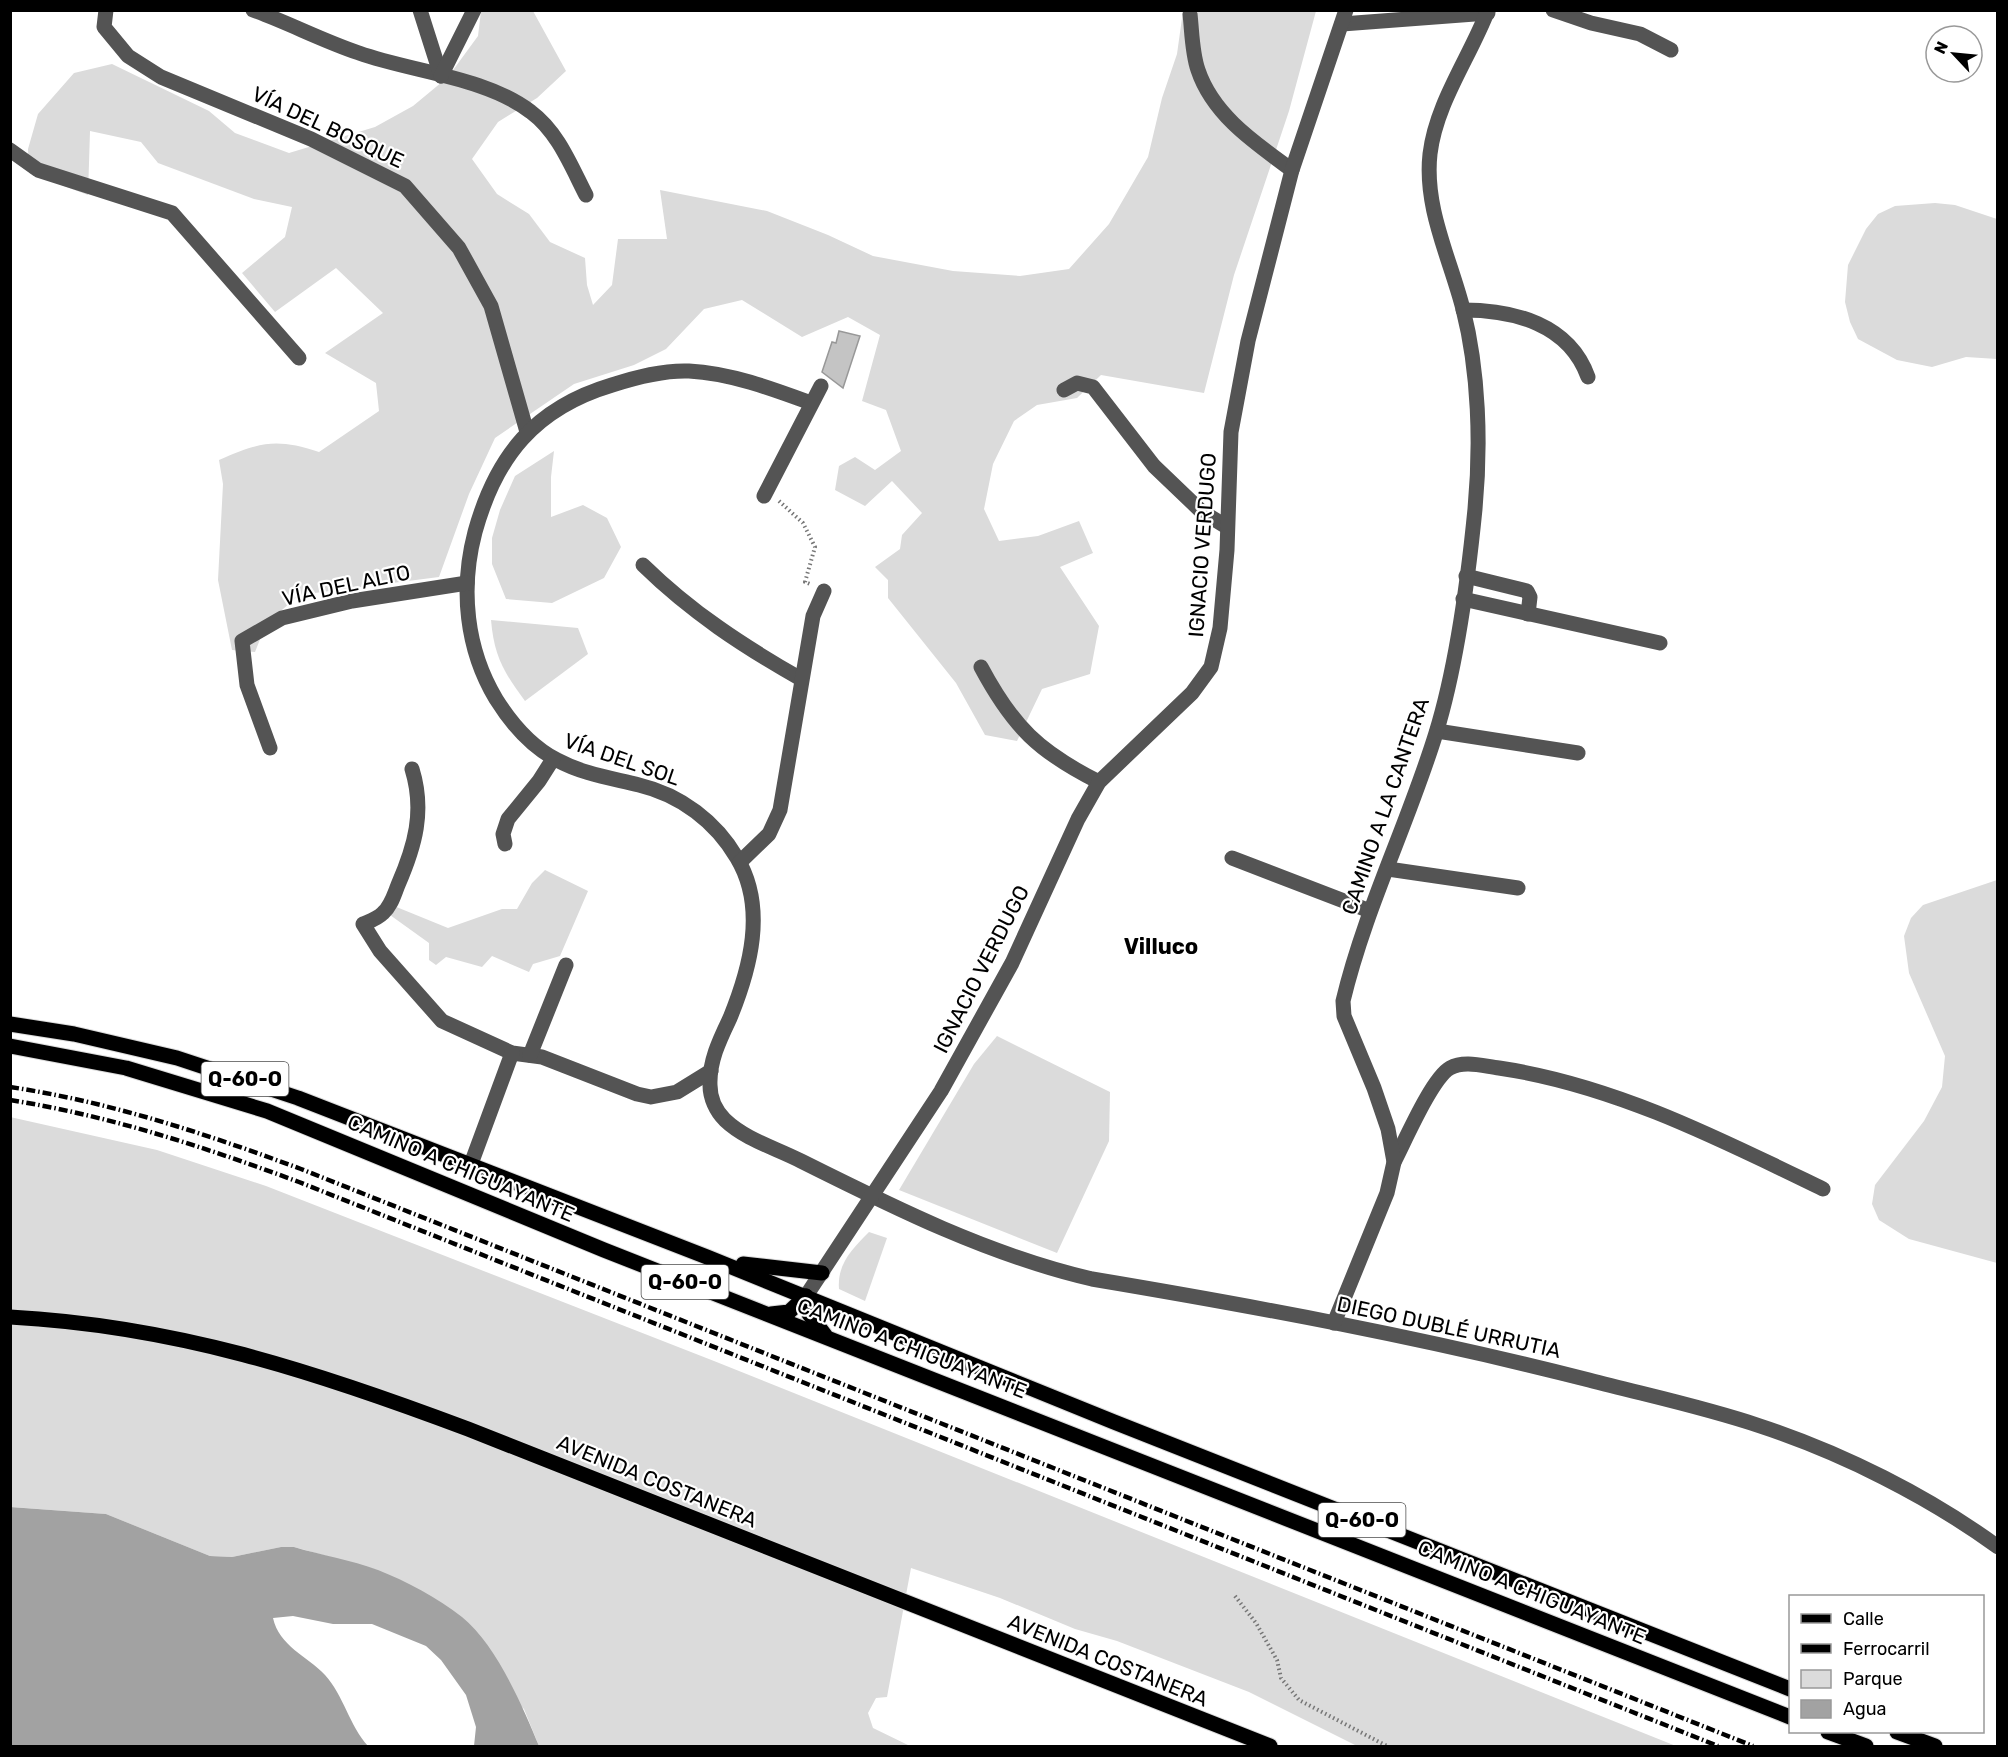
<svg xmlns="http://www.w3.org/2000/svg" width="2008" height="1757" font-family="Rubik,sans-serif">
<style>
.green{fill:#dbdbdb}
.water{fill:#a2a2a2}
.building{fill:#c4c4c4;stroke:#989898;stroke-width:1.5}
.lines{fill:none;stroke-linecap:round;stroke-linejoin:round}
.major-casing{stroke:#dbdbdb;stroke-width:17}
.path{stroke:#767676;stroke-width:4;stroke-dasharray:1.5 3;stroke-linecap:butt}
.minor{stroke:#545454;stroke-width:15}
.major{stroke:#000;stroke-width:15}
.rail{stroke:#000;stroke-width:4.5;stroke-dasharray:9 3 1.5 3;stroke-linecap:butt}
.labels{text-anchor:middle;dominant-baseline:central;stroke-width:4.5;stroke-linejoin:round;paint-order:stroke}
.shield{fill:#fff;stroke:#4c4c4c;stroke-width:1.5}
.shield-label{font-size:20px;font-weight:bold;fill:#000}
.street-label{font-size:21px;fill:#000;stroke:#fff}
.neighbourhood-label{font-size:22px;font-weight:bold;fill:#000;stroke:#fff}
</style>
<rect width="100%" height="100%" fill="#fff"/>
<g class="green">
<path d="M 481,11 L 533,11 L 566,71 L 537,98 L 498,122 L 472,159 L 497,194 L 529,214 L 550,242 L 585,258 L 587,285 L 593,305 L 612,285 L 618,239 L 667,239 L 660,190 L 767,211 L 828,235 L 873,256 L 953,271 L 1020,276 L 1069,269 L 1109,224 L 1148,157 L 1162,98 L 1177,54 L 1183,11 L 1316,11 L 1289,111 L 1234,275 L 1204,393 L 1101,375 L 1077,398 L 1037,405 L 1014,421 L 993,464 L 984,509 L 999,541 L 1038,536 L 1079,521 L 1093,553 L 1060,567 L 1099,626 L 1090,674 L 1042,689 L 1017,741 L 985,735 L 956,683 L 888,598 L 888,580 L 875,567 L 900,549 L 902,535 L 922,513 L 892,481 L 865,506 L 835,490 L 839,466 L 855,457 L 875,470 L 901,451 L 886,410 L 862,401 L 880,335 L 848,317 L 802,337 L 742,300 L 704,309 L 666,349 L 634,365 L 574,384 L 495,438 L 469,494 L 439,577 L 299,595 L 266,624 L 255,652 L 232,650 L 218,580 L 223,484 L 219,460 C 259,442 277,438 319,452 L 379,411 L 376,383 L 325,353 L 383,313 L 336,268 L 275,312 L 242,273 L 285,237 L 292,207 L 254,199 L 158,163 L 141,142 L 90,131 L 88,195 L 29,173 L 28,149 L 38,114 L 74,73 L 112,64 L 209,111 L 235,133 L 289,153 L 375,127 L 413,106 L 448,77 L 478,36 Z"/>
<polygon points="1935,203 1955,205 1997,219 1997,359 1966,357 1932,367 1897,360 1858,339 1850,322 1845,302 1848,265 1866,229 1878,214 1895,206"/>
<polygon points="554,451 551,477 551,517 583,505 607,518 621,547 604,578 552,603 506,599 492,564 492,538 500,510 515,476"/>
<path d="M 491,620 L 578,628 L 588,654 L 525,701 C 504,673 494,656 491,620 Z"/>
<polygon points="545,870 588,891 560,956 533,964 529,972 492,956 482,967 446,957 436,965 429,960 429,943 390,915 394,906 448,928 502,909 517,909 532,883"/>
<polygon points="1997,880 1998,1263 1997,1263 1909,1239 1879,1220 1872,1204 1875,1185 1924,1121 1942,1087 1945,1056 1909,973 1904,936 1911,918 1923,905"/>
<polygon points="997,1036 1110,1092 1109,1141 1057,1253 899,1190 974,1064"/>
<polygon points="10,1117 157,1150 266,1186 714,1361 1676,1746 1357,1746 1249,1692 1117,1641 1075,1629 1000,1598 911,1568 887,1697 876,1698 868,1713 873,1728 910,1746 539,1746 524,1709 377,1570 294,1547 281,1547 232,1557 210,1556 106,1514 11,1507"/>
<path d="M 869,1232 L 887,1238 L 865,1301 L 839,1289 C 837,1264 852,1249 869,1232 Z"/>
</g>
<path class="water" d="M 10,1507 L 106,1514 L 210,1556 L 232,1557 L 281,1547 L 294,1547 C 321,1555 351,1560 378,1570 C 406,1581 438,1598 462,1617 C 496,1644 523,1707 539,1746 L 474,1746 L 476,1727 L 466,1695 L 441,1660 L 426,1646 L 372,1624 L 333,1624 L 293,1616 L 273,1618 C 279,1646 307,1656 325,1675 C 344,1696 349,1725 368,1746 L 11,1746 Z"/>
<polygon class="building" points="839,331 860,336 843,388 822,372 832,342 836,343"/>
<g class="lines">
<defs>
<g id="major">
<polyline points="10,1024 74,1034 177,1058 298,1098 707,1257 1114,1422 1790,1689"/>
<polyline points="10,1046 126,1068 267,1111 604,1250 1790,1717"/>
<polyline points="743,1264 822,1273"/>
<polyline points="806,1296 809,1314 825,1335"/>
<polyline points="771,1314 789,1312 806,1296"/>
<path d="M 10,1317 C 176,1326 314,1371 468,1429 L 1270,1746"/>
<polyline points="1828,1732 1866,1746"/>
<polyline points="1897,1732 1935,1746"/>
</g>
</defs>
<use href="#major" class="major-casing"/>
<g class="path">
<polyline points="779,501 803,523 815,547 805,582 810,584"/>
<polyline points="1235,1596 1256,1623 1277,1660 1281,1678 1299,1700 1387,1746"/>
</g>
<g class="minor">
<polyline points="106,10 104,27 128,56 161,77 311,139 405,186 459,248 491,306 527,432"/>
<path d="M 253,10 C 289,23 323,41 359,53 C 412,72 486,77 531,112 C 558,132 571,166 586,195"/>
<polyline points="420,10 441,76"/>
<polyline points="1553,10 1591,23 1640,34 1671,50"/>
<path d="M 1190,14 C 1192,32 1192,53 1198,70 C 1213,115 1255,143 1292,170"/>
<polyline points="1342,24 1488,13"/>
<polyline points="441,76 474,10"/>
<polyline points="10,150 38,170 172,213 299,358"/>
<path d="M 1463,310 C 1514,310 1569,324 1588,377"/>
<polyline points="1064,390 1077,383 1093,387 1154,466 1201,511 1227,527"/>
<path d="M 811,403 C 773,389 730,373 689,371 C 663,370 637,377 612,385 C 535,408 496,456 475,532 C 460,589 466,649 496,699 C 511,723 532,747 557,760 C 583,774 611,778 639,785 C 681,795 716,822 737,858 C 767,908 750,969 730,1018 C 720,1039 709,1061 710,1085 C 710,1098 716,1111 725,1120 C 746,1140 776,1148 801,1161 C 895,1208 989,1255 1092,1279 C 1259,1307 1425,1338 1589,1380 C 1646,1395 1704,1407 1760,1426 C 1842,1453 1928,1496 1998,1547"/>
<polyline points="764,496 821,386"/>
<path d="M 643,565 C 691,612 743,646 801,679"/>
<polyline points="1466,576 1527,591 1530,597 1528,614"/>
<polyline points="1463,599 1660,643"/>
<path d="M 981,667 C 1013,727 1039,752 1099,782"/>
<polyline points="1437,731 1578,753"/>
<polyline points="270,748 247,685 242,641 282,618 352,601 467,583"/>
<path d="M 412,769 C 425,811 415,846 398,885 C 394,895 391,906 383,913 C 377,919 370,921 363,924 L 380,951 L 442,1021 L 512,1053 L 542,1057 L 637,1094 L 651,1097 L 677,1092 L 711,1071"/>
<polyline points="505,844 503,834 508,819 539,781 553,759"/>
<polyline points="1232,858 1370,911"/>
<polyline points="740,862 769,834 780,810 813,616 824,591"/>
<polyline points="1388,869 1518,888"/>
<polyline points="530,1055 566,965"/>
<path d="M 1394,1162 C 1405,1141 1432,1078 1450,1068 C 1464,1060 1483,1066 1499,1068 C 1614,1085 1720,1139 1823,1189"/>
<polyline points="471,1164 512,1053"/>
<polyline points="806,1296 941,1091 1012,963 1078,819 1099,782 1192,693 1211,667 1220,628 1227,550 1231,432 1248,341 1292,170 1346,10"/>
<path d="M 1334,1323 L 1387,1193 L 1394,1162 L 1388,1129 L 1374,1088 L 1344,1016 L 1343,1001 C 1365,909 1408,824 1436,733 C 1457,665 1468,580 1475,509 C 1481,445 1479,372 1463,309 C 1450,258 1424,208 1430,154 C 1436,103 1470,57 1488,10"/>
</g>
<use href="#major" class="major"/>
<g class="rail">
<path d="M 10,1087 C 111,1102 206,1134 301,1169 L 1753,1746"/>
<path d="M 10,1100 C 111,1116 204,1147 299,1182 L 1718,1746"/>
</g>
</g>
<g class="labels">
<g class="shield">
<rect x="201.5" y="1062" width="87" height="34" rx="4.5"/>
<rect x="641.5" y="1265" width="87" height="34" rx="4.5"/>
<rect x="1318.5" y="1503" width="87" height="34" rx="4.5"/>
</g>
<g class="shield-label">
<text x="245" y="1079">Q-60-O</text>
<text x="685" y="1282">Q-60-O</text>
<text x="1362" y="1520">Q-60-O</text>
</g>
<g class="street-label">
<text transform="translate(328 127) rotate(25)">VÍA DEL BOSQUE</text>
<text transform="translate(1202 545) rotate(-86)">IGNACIO VERDUGO</text>
<text transform="translate(346 585) rotate(-12)">VÍA DEL ALTO</text>
<text transform="translate(622 759) rotate(19)">VÍA DEL SOL</text>
<text transform="translate(1385 806) rotate(-71)">CAMINO A LA CANTERA</text>
<text transform="translate(981 969) rotate(-63)">IGNACIO VERDUGO</text>
<text transform="translate(461 1168) rotate(23)">CAMINO A CHIGUAYANTE</text>
<text transform="translate(1449 1327) rotate(12)">DIEGO DUBLÉ URRUTIA</text>
<text transform="translate(912 1348) rotate(21)">CAMINO A CHIGUAYANTE</text>
<text transform="translate(657 1481) rotate(22)">AVENIDA COSTANERA</text>
<text transform="translate(1532 1592) rotate(22)">CAMINO A CHIGUAYANTE</text>
<text transform="translate(1108 1660) rotate(22)">AVENIDA COSTANERA</text>
</g>
<g class="neighbourhood-label">
<text x="1161" y="946">Villuco</text>
</g>
</g>
<rect width="2008" height="1757" fill="none" stroke="#000000" stroke-width="24"/>
<rect x="1789" y="1595" width="195" height="138" fill="#ffffff" stroke="#999999" stroke-width="1.5"/>
<rect x="1801" y="1614" width="30" height="9" fill="#000000" stroke="#999999" stroke-width="1.5"/>
<text x="1843" y="1625" font-size="18" fill="#000000">Calle</text>
<rect x="1801" y="1644" width="30" height="9" fill="#000000" stroke="#999999" stroke-width="1.5"/>
<text x="1843" y="1655" font-size="18" fill="#000000">Ferrocarril</text>
<rect x="1801" y="1670" width="30" height="18" fill="#dbdbdb" stroke="#999999" stroke-width="1.5"/>
<text x="1843" y="1685" font-size="18" fill="#000000">Parque</text>
<rect x="1801" y="1700" width="30" height="18" fill="#a2a2a2" stroke="#999999" stroke-width="1.5"/>
<text x="1843" y="1715" font-size="18" fill="#000000">Agua</text>
<g transform="translate(1954 54) rotate(296)"><circle r="28" fill="#ffffff" stroke="#999999" stroke-width="1.5"/>
<path d="M0-4.5L10 22L0 15L-10 22Z" fill="#000000"/>
<text y="-9" font-size="16" font-weight="bold" text-anchor="middle" fill="#000000">N</text>
</g>
</svg>
